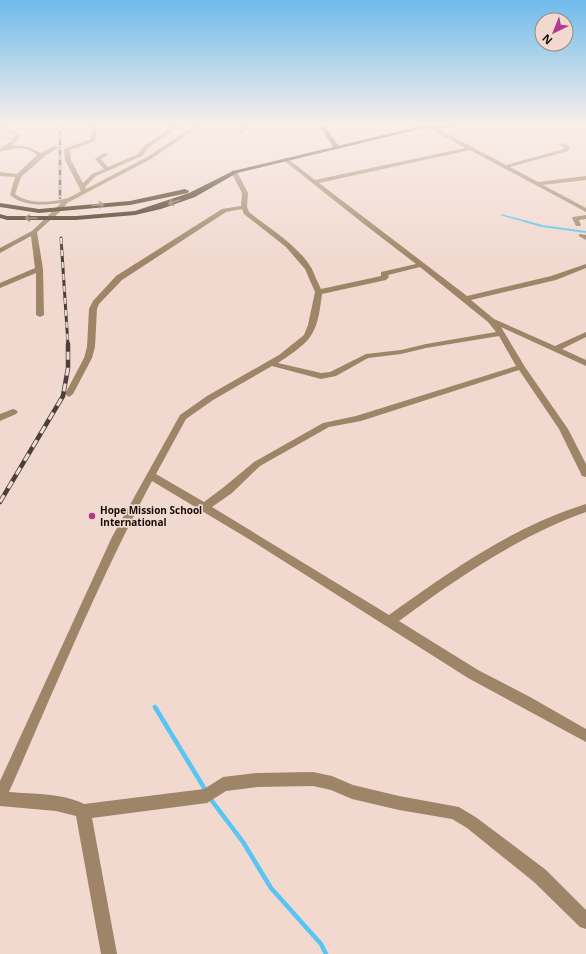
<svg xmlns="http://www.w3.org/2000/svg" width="586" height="954" font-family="'Open Sans',sans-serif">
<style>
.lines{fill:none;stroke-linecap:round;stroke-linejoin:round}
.stream-far2{stroke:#58c5f3;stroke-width:1.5}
.stream-far1{stroke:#58c5f3;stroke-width:2}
.stream{stroke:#58c5f3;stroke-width:4.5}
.street{fill:#9e8567;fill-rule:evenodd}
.primary{fill:#603e07;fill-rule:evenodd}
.highway{fill:#3d2b12;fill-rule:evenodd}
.rail-far2-casing{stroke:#4b3f3b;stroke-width:2.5}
.rail-far1-casing{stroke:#4b3f3b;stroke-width:3}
.rail-casing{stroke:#4b3f3b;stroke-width:4.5}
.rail-far2{stroke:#f1d9cf;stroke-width:1.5;stroke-dasharray:5;stroke-linecap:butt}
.rail-far1{stroke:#f1d9cf;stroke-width:2;stroke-dasharray:6;stroke-linecap:butt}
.rail{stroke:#f1d9cf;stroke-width:3;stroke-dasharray:8;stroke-linecap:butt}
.oneway{stroke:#85715e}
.poi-dot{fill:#b0388d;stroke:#f1d9cf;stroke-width:1.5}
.labels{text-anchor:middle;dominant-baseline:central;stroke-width:3.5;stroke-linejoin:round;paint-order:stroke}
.poi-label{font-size:10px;font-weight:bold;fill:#150d0a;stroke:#f1d9cf;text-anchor:start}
</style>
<rect width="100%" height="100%" fill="#f1d9cf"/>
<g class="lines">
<g class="stream-far2">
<polyline points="0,137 13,139"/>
<polyline points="502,215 528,222"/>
</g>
<polyline class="stream-far1" points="524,221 542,226 586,232"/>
<g class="stream">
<polyline points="155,707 206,791"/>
<polyline points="209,797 243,842 271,888 321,944 326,954"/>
</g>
<g class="street">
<path d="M 5,125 L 9,125 L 9,127 L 21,136 L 12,145 L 29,147 L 41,153 L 54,146 L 59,147 L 46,155 L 21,177 L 15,194 C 28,204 49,203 64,199 C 70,198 76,194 81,191 L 65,160 L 64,149 L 91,139 L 93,125 L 98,125 L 95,141 L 70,150 L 71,160 L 83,183 L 92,174 L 104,169 L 95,159 L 104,153 L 109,154 L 101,159 L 108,167 L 138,154 L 144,146 L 175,125 L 181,125 L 148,148 L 142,156 L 96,176 L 85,187 L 86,189 L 147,157 L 196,125 L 202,125 L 151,159 L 67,203 L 62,210 L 37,232 L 43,269 L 44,315 L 40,317 L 36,315 L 36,273 L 0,288 L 0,283 L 35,268 L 31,236 L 0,253 L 0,248 L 32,231 L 61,203 C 43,205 25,207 10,195 L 15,177 L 0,176 L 0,172 L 17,174 L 37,155 C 27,145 12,148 0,152 L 0,148 L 12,141 L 15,136 L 4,129 Z"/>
<polygon points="245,125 251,125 242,133 238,133 238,131"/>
<path d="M 427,125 L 435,127 L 459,125 L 440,130 L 506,165 L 564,149 L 564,148 L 559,144 L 564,143 L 570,147 L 568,151 L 510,167 L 538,182 L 586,176 L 586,180 L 543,185 L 586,208 L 586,212 L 470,150 L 319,183 L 467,296 L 551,276 L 586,264 L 586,268 L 556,280 L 471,300 L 494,319 L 555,346 L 586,332 L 586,337 L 562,349 L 586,360 L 586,366 L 501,327 L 525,367 L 568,429 L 586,464 L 586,477 L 582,476 L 559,429 L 519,370 L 361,421 L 329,427 L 260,466 L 232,493 L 212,507 L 389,615 C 450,571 514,526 586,504 L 586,512 C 517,537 457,578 399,621 L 478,670 L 530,697 L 586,729 L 586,742 L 468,678 L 252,541 L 152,481 C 98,582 55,688 9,792 C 33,794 63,793 84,804 L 204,789 L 223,777 L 257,773 L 313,772 L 332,776 L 353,785 L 399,796 L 459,807 L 477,818 L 546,870 L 586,910 L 586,929 L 580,927 L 534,882 L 467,828 L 452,819 L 399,810 L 352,799 L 331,790 L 313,786 L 257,787 L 226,791 L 207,803 L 92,818 L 117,954 L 101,954 L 76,816 L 56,811 L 0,806 L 0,781 L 112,537 L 180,415 L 207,396 L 279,355 L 304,335 L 308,325 L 315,292 L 305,269 L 286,247 L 244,214 L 242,209 L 226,212 L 122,280 L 99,304 L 97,309 L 95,347 L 92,358 L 73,394 L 69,397 L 65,394 L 84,358 L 87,347 L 89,309 L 93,301 L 116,276 L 222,209 L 241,206 L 242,193 L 231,172 L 234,170 L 237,172 L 248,193 L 247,207 L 249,212 C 270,229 298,245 312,269 C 315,276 318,283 321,289 L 381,276 L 381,272 L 416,264 L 364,224 L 282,159 L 287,158 L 315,180 L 465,148 L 427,127 ZM 420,267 L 488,322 L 496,332 L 426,344 L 401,350 L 366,354 L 330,372 L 321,373 L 278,363 C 287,357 304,346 310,337 C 319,325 320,307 322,294 L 386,280 L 389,277 L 388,275 ZM 499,336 L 516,366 L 356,416 L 323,423 L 254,462 L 224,487 L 204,502 L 156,474 L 186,419 L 213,400 L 272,366 L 321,379 L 336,376 L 368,358 L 401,354 L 426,348 Z"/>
<polygon points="586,215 586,219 579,220 581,225 580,226 576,226 572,218 573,217"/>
<polygon points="579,234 586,235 586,240 579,236"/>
<polygon points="13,409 16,410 18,412 16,414 0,421 0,414"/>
</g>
<polygon class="primary" points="318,125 324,125 340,148 339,149 335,149"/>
<g class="highway">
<polygon points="425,125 436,125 237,173 195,197 161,209 135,215 76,220 7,220 0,218 0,214 7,216 76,216 135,211 189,193 233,171"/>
<polygon points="185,189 189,191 188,193 130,205 39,213 0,207 0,203 39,209 130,201"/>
</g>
<defs>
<polyline id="rail-far2" points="60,125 60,198"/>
<polyline id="rail-far1" points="61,238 68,345"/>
<polyline id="rail" points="0,502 63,396 68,368 68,344"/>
</defs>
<use href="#rail-far2" class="rail-far2-casing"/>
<use href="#rail-far1" class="rail-far1-casing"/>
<use href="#rail" class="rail-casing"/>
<use href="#rail-far2" class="rail-far2"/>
<use href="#rail-far1" class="rail-far1"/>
<use href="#rail" class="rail"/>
</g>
<defs><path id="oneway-shaft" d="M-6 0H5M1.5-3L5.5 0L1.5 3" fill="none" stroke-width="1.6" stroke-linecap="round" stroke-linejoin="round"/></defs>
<g class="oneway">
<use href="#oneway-shaft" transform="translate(174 202) rotate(161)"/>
<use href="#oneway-shaft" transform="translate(98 205) rotate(-4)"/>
<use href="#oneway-shaft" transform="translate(31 218) rotate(-179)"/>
</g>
<linearGradient id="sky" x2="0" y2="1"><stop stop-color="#6ebbec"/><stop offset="0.48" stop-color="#f9eee9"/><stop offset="1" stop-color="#f9eee9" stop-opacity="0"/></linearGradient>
<rect width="586" height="259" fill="url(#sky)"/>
<circle class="poi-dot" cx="92" cy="516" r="4"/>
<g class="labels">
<g class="poi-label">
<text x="100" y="510">Hope Mission School<tspan x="100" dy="12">International</tspan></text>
</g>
</g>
<g transform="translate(554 32) rotate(223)"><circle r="19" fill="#f1d9cf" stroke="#998780"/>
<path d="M0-3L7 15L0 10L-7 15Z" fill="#b0388d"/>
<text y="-6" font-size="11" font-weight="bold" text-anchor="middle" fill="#150d0a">N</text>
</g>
</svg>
